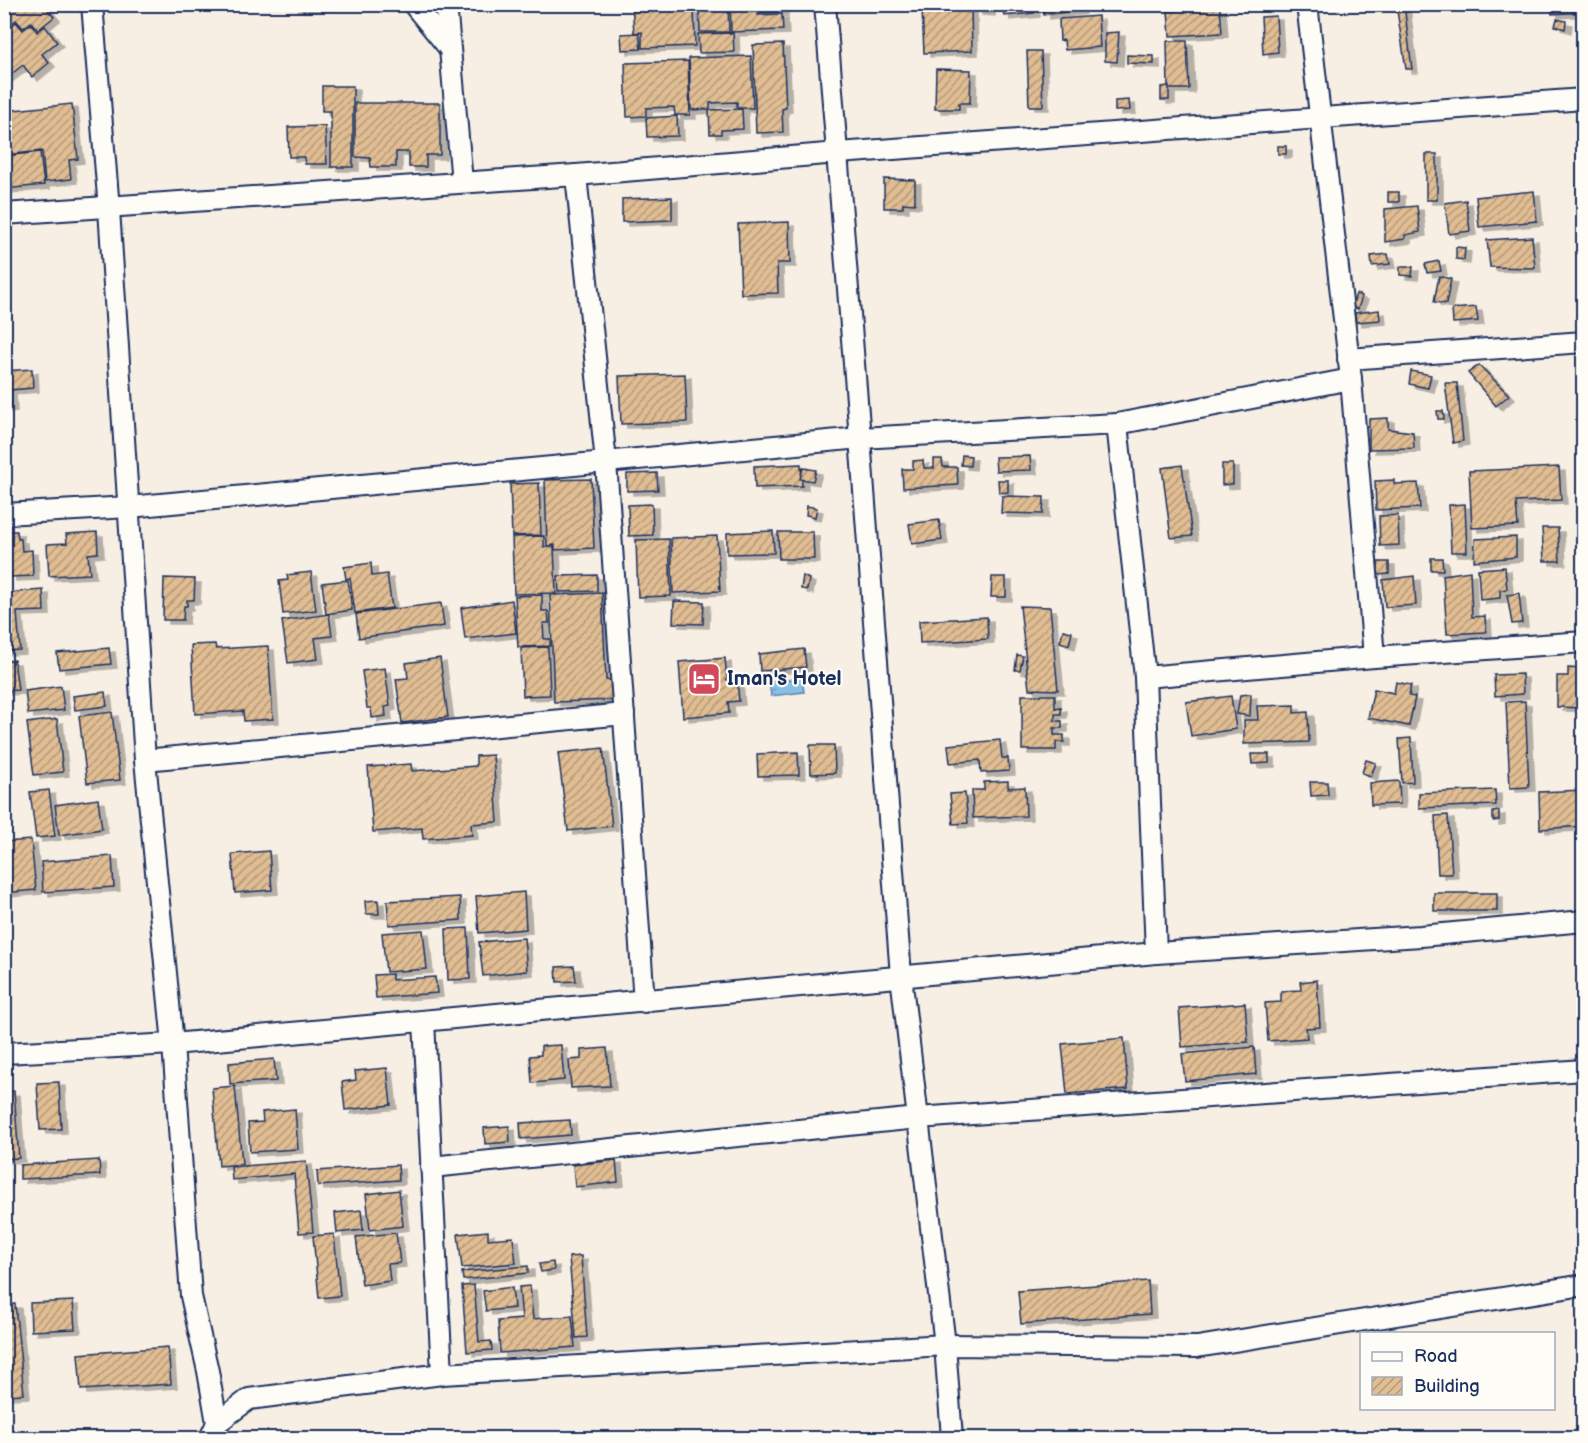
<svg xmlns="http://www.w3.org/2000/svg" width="1588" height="1443" font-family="'Balsamiq Sans',sans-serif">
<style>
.water{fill:url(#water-ripples);stroke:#5c85af;stroke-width:1.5}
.building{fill:url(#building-hatch);stroke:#1b2f5e;stroke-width:1.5;filter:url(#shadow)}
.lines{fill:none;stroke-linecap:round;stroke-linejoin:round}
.street-casing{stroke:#1b2f5e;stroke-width:24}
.street{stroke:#fdfcf7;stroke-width:20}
.labels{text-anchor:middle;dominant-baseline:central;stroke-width:4.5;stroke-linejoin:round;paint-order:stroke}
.poi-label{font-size:20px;font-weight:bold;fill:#1b2f5e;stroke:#fdfcf7;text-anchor:start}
</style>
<defs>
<pattern id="water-ripples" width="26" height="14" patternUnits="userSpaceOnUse" patternTransform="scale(1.5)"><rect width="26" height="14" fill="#87bfe5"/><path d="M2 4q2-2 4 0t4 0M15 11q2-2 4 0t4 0" fill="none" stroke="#6e9cbd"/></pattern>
<pattern id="building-hatch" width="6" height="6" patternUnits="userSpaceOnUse" patternTransform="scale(1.5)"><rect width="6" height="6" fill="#e0bd92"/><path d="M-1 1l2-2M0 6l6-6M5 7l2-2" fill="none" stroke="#b59a7a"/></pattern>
<filter id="shadow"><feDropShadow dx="6" dy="4" stdDeviation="0" flood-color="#0004"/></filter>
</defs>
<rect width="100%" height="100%" fill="#f7efe3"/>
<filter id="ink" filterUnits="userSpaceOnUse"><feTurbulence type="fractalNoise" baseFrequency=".0167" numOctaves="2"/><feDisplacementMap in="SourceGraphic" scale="12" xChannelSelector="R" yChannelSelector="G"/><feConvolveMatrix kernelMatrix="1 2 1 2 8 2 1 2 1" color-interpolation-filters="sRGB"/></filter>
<g filter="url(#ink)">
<polygon class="water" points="802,678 804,692 771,696 769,682"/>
<g class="building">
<polygon points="16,4 43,4 54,17 38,30 31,22 23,28 16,20 4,30 4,14"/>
<polygon points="295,4 334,4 334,6 295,8"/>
<polygon points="632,4 694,4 695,46 642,48 642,32 634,33"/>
<polygon points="699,4 728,4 729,32 700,32"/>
<polygon points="730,4 782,4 782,12 758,13 758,15 782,14 783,30 731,32"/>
<polygon points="976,4 990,4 989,12 976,11"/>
<polygon points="1002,4 1034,4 1034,13 1004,16"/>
<polygon points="1043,4 1079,4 1080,10 1044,15"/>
<polygon points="1104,4 1158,4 1158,5 1104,8"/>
<polygon points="1396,4 1404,4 1412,69 1406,69"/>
<polygon points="1551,4 1584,4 1584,12 1552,14"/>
<polygon points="971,7 972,51 924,53 922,9"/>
<polygon points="1220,7 1222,33 1170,36 1168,11"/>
<polygon points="1098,16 1100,47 1065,50 1064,40 1060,41 1059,19"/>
<polygon points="1276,16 1278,52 1263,54 1261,17"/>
<polygon points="1557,19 1566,21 1565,29 1555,26"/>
<polygon points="16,22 23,30 31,24 37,32 45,26 57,42 42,54 49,63 32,77 23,65 5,79 4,32"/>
<polygon points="1119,32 1117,62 1105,61 1105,33"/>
<polygon points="639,33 641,49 622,50 621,34"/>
<polygon points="733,33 734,52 699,53 698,34"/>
<polygon points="1167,41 1187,41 1189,89 1168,89"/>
<polygon points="783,44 786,108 782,109 783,132 756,133 753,45"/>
<polygon points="1027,51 1041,51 1043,106 1029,106"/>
<polygon points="1127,55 1154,56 1154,64 1127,63"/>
<polygon points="751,56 753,108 737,108 737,102 710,103 710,109 691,110 689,58"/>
<polygon points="688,61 690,115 675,115 674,107 646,108 646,116 627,117 625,63"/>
<polygon points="936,69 971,70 970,103 959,103 959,109 935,109"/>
<polygon points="322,86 353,86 353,167 331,167 331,111 322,111"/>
<polygon points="1169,86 1169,100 1161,100 1161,87"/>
<polygon points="1129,100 1130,110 1115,111 1115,101"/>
<polygon points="355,103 440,103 440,155 426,155 426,167 409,167 409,152 396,152 396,167 371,167 370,158 355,157"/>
<polygon points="72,104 78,159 69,160 71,179 45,182 42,151 4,155 4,111"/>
<polygon points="742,109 743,129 721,130 721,134 710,134 709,110"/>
<polygon points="677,116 678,136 647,137 646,118"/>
<polygon points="325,126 327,164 305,164 304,157 289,157 288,127"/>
<rect x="1278" y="146" width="8" height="8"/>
<polygon points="40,152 44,185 4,189 4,156"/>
<rect x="1426" y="154" width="11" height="46"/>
<polygon points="884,179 915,180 915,204 903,203 903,208 884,208"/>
<polygon points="1534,191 1537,221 1479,227 1476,197"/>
<rect x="1388" y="192" width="11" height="10"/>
<polygon points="672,197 672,220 622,222 622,199"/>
<polygon points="1466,200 1470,231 1449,234 1445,203"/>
<polygon points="1417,206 1420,232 1405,235 1405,239 1385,242 1385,209"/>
<polygon points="789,222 790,263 777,263 778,293 741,294 738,224"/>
<polygon points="1532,237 1535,268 1490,267 1487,240"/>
<polygon points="1456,247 1465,248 1464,260 1456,259"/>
<polygon points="1388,254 1390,264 1372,266 1371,256"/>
<polygon points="1439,261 1441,271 1427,273 1425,264"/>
<polygon points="1400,267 1413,267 1412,276 1400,275"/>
<polygon points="1439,276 1451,279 1446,304 1434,302"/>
<polygon points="1356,294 1362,296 1358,309 1352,307"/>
<polygon points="1476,307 1478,321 1453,323 1452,309"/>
<polygon points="1379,310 1380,320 1356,322 1355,313"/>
<polygon points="1479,365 1509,395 1496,406 1468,373"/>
<polygon points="32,369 33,388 10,390 11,407 4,408 4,371"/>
<polygon points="1411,371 1431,375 1428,388 1409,384"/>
<polygon points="685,374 687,422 621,424 619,376"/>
<polygon points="1445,383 1457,383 1463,441 1453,443"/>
<polygon points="1437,411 1443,411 1444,419 1438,419"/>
<polygon points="1388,418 1388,429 1413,432 1414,448 1369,449 1369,419"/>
<polygon points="962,455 971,456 970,466 961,465"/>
<polygon points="1030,456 1031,470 996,471 995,457"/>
<polygon points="934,459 942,459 943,467 957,467 958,485 903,488 902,469 913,469 913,461 923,460 924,468 934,468"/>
<polygon points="801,464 802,486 755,488 754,466"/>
<polygon points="1222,464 1233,464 1233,484 1222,485"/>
<polygon points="1182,465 1192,536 1171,538 1162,468"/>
<polygon points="1559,467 1561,500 1516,502 1518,526 1472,528 1469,471"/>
<polygon points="803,468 816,470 813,481 800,479"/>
<polygon points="657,473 658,490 627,491 627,474"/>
<polygon points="591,479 594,548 555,550 555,545 547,546 545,480"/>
<polygon points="998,480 1008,480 1008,492 999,493"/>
<polygon points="1394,480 1394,484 1418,483 1420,508 1376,510 1375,481"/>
<polygon points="539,483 541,535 512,536 510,484"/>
<polygon points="1002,496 1044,497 1043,514 1001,513"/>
<polygon points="652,504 653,535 629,536 628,505"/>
<polygon points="1465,504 1467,552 1451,552 1449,505"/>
<polygon points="807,506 817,508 815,517 806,515"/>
<polygon points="1398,515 1399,545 1380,546 1379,516"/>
<polygon points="939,520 942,540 912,544 909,524"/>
<polygon points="1542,528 1558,528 1560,561 1544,561"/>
<polygon points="7,531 17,531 18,539 21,539 22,551 32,550 33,576 10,577"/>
<polygon points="773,531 774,553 727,554 727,533"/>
<polygon points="97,532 98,553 88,554 90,574 49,576 47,544 67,543 66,534"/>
<polygon points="778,532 813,532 814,559 779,559"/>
<polygon points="544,536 544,547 554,547 556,593 514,594 512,537"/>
<polygon points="717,536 720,591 673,593 671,538"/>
<polygon points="1516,537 1516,557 1474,561 1475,539"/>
<polygon points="669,539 671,596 638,597 636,540"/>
<polygon points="1431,558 1442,558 1443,570 1431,570"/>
<polygon points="1378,562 1389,562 1389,574 1378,575"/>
<polygon points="371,563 372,576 387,574 392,608 355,613 350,578 346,579 344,567"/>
<polygon points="1505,567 1507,589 1500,590 1500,598 1480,600 1478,569"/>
<polygon points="1470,571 1472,617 1485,616 1486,632 1447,634 1443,575"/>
<polygon points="311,572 316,610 283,614 279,581 288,580 287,575"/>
<polygon points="597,575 597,591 559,592 558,576"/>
<polygon points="803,576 809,579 807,590 801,589"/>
<polygon points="1414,576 1416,605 1385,607 1383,580"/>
<polygon points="992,577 1006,577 1006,597 991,597"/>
<polygon points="164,578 195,579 194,600 187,600 187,606 184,606 183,620 163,620"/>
<polygon points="348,580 352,610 326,614 322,583"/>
<polygon points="43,590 44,611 17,612 20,650 4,651 4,593"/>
<polygon points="602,593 606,680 615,680 615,700 554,702 550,595"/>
<polygon points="1519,593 1522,623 1512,624 1507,595"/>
<polygon points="542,595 542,611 548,611 549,623 543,623 544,639 550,639 550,646 518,647 515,596"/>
<polygon points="512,600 516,633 465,639 461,608"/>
<polygon points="674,601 704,602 703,624 673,623"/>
<polygon points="441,603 444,626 359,638 356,614"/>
<polygon points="1020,606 1050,607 1058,690 1029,689"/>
<polygon points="329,614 332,636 315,638 318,659 288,663 282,621"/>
<polygon points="987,617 988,639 920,643 919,621"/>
<polygon points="1063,630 1072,632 1069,645 1060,642"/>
<polygon points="215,644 216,649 268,646 273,719 244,721 243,711 195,714 191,645"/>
<polygon points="548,647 550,695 523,696 521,648"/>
<polygon points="109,648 111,664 59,669 57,653"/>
<polygon points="804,649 806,667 760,671 759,654"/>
<polygon points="1017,655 1023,656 1020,670 1015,670"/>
<polygon points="440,658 448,717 402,723 396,679 408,678 406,663"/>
<polygon points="725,658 727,680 737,679 739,701 728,702 729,713 683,717 679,662"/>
<polygon points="14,660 18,690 4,691 4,661"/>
<polygon points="385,668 390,706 385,707 386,716 372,718 371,708 367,708 362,671"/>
<polygon points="1568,668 1584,669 1584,708 1557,707 1557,676 1568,676"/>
<polygon points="1522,674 1523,694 1495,696 1494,675"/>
<polygon points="1396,682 1411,685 1409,696 1415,697 1409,726 1368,718 1374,689 1394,693"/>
<polygon points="61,686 64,710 28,714 25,691"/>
<polygon points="105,692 107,706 75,710 73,696"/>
<polygon points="1251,694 1250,716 1237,714 1240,695"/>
<polygon points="1022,695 1055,695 1055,708 1061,707 1061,714 1055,714 1055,721 1062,721 1062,728 1054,728 1054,735 1064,735 1064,742 1056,742 1056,750 1022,750"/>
<polygon points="1231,696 1236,729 1191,736 1186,702"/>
<polygon points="1525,701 1529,787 1510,788 1506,702"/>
<polygon points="1294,705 1294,713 1308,712 1309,742 1244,744 1244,720 1258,720 1257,706"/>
<polygon points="112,712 120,780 87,783 79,716"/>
<polygon points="57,719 63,772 34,775 27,723"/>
<polygon points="1411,738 1413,782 1402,783 1399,739"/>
<polygon points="1000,740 1002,758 1008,758 1009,771 981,773 980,760 950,763 948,745"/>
<polygon points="810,745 834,745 835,773 811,774"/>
<polygon points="603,748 612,826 568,831 558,753"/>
<polygon points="798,752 799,775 758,776 757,754"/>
<polygon points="1251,754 1269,754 1269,763 1252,764"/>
<polygon points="493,755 498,822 471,824 472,835 423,839 422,828 373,832 368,767 411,764 412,771 476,766 476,756"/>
<polygon points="1366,760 1376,763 1371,776 1362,773"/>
<polygon points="1008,781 1008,788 1025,787 1026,816 973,818 972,790 984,790 984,782"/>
<polygon points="1399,781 1400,804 1371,805 1370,783"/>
<polygon points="1310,782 1327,782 1328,795 1311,796"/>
<polygon points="49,790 55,836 36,838 30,792"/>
<polygon points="1495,790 1496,805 1419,808 1419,793"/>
<polygon points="1584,790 1584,826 1540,829 1539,792"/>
<polygon points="965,793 968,823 953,824 950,794"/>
<polygon points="98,799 102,829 59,835 55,805"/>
<polygon points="1499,811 1499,820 1493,821 1493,812"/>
<polygon points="1448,815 1452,874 1438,874 1435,816"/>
<polygon points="31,840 36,890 4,893 4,842"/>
<polygon points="269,851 272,890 235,893 232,854"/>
<polygon points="112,856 114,887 43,892 41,862"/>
<polygon points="524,892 526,929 479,933 476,896"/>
<rect x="1434" y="893" width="63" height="18"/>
<polygon points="460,897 461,920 389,925 387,901"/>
<polygon points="378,900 379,914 366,914 365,901"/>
<polygon points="468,928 470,979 448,980 446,929"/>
<polygon points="423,930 427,969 386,972 382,933"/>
<polygon points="524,938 527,971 483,976 479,942"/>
<polygon points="574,966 576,981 557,982 556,967"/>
<polygon points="392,974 392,980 435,977 437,993 376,998 374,975"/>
<polygon points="1317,980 1320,1027 1306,1028 1307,1038 1268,1041 1265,1003 1281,1002 1281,991 1301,990 1300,982"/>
<polygon points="1245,1003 1248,1042 1182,1047 1179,1008"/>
<polygon points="1124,1038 1128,1089 1067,1094 1062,1044"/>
<polygon points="561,1045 564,1080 532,1083 530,1056 541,1055 541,1046"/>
<polygon points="1254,1047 1256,1074 1185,1081 1182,1054"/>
<polygon points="607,1048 610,1086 571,1088 569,1060 581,1059 581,1050"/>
<polygon points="274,1059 276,1081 230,1084 229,1063"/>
<polygon points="387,1068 391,1105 345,1110 342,1082 356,1080 355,1071"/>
<polygon points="59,1082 61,1129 40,1130 37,1083"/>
<polygon points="235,1086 242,1164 219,1166 212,1088"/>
<polygon points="14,1091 19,1158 4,1159 4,1092"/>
<polygon points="295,1109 298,1149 250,1152 248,1123 263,1122 262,1112"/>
<polygon points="570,1120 571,1135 521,1139 520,1123"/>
<polygon points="509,1126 510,1142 485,1144 484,1128"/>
<polygon points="99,1160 100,1175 20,1179 20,1165"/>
<polygon points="616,1160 618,1182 575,1187 573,1165"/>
<polygon points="306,1161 313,1232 299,1233 294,1174 232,1180 231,1167"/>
<polygon points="398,1165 399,1180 318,1186 317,1171"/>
<polygon points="399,1190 403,1226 370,1230 366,1194"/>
<polygon points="361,1210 363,1230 337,1233 335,1213"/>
<polygon points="488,1231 488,1239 513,1237 516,1263 462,1268 458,1234"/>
<polygon points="396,1233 400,1263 388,1264 390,1281 362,1285 356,1237"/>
<polygon points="334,1234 340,1296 319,1298 313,1236"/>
<polygon points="581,1256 587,1337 576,1338 569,1257"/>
<polygon points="553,1262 554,1270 541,1272 539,1264"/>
<polygon points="528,1266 528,1273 463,1280 462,1272"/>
<polygon points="1148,1281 1150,1314 1021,1324 1018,1291"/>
<polygon points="474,1285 479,1342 491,1341 492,1350 467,1352 462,1286"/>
<polygon points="530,1286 533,1319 572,1316 575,1347 500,1353 498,1321 522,1319 519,1287"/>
<polygon points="512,1287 514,1308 486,1311 483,1291"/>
<polygon points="73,1301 75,1329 31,1331 30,1303"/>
<polygon points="15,1304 24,1394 4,1395 4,1305"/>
<polygon points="168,1347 171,1384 81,1390 78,1354"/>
</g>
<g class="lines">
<defs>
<g id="street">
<polyline points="92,4 109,209 145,760 173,1044 191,1296 208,1371 217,1423 210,1438"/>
<polyline points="413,4 449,48"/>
<polyline points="446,4 462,182"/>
<polyline points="825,4 860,438 901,976 945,1345 952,1438"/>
<polyline points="1307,4 1351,379 1374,657"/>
<polyline points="576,175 606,462 644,1002"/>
<polyline points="4,214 576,175 838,153 1584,99"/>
<polyline points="1348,359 1584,342"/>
<polyline points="1117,424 1145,677 1156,953"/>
<polyline points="4,514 129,507 860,438 1117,424 1351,379"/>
<polyline points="1145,677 1374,657 1584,642"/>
<polyline points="145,760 624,714"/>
<polyline points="424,1021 442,1374"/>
<polyline points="4,1053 173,1044 1156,953 1421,936 1584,921"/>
<polyline points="431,1167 918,1118 1584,1070"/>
<polyline points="217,1423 249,1399 442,1374 945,1345 1197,1347 1584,1285"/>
</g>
</defs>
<use href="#street" class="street-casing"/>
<use href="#street" class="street"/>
</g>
</g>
<defs>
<symbol id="hotel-square" viewBox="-11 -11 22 22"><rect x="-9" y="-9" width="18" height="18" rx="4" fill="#d1495b" stroke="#fdfcf7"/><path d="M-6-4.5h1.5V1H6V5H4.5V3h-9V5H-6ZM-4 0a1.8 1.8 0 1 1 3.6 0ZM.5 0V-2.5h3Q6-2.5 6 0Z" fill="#fff"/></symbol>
</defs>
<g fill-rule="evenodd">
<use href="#hotel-square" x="685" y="660" width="38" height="38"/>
</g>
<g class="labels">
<g class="poi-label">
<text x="727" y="679">Iman's Hotel</text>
</g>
</g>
<rect width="1588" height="1443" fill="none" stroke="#fdfcf7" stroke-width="24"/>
<rect x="12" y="12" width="1564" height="1419" fill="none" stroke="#1b2f5e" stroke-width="2" filter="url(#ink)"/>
<rect x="1360" y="1332" width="195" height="78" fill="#fdfcf7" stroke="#a3aaba" stroke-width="1.5"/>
<rect x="1372" y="1352" width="30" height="9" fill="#fdfcf7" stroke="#a3aaba" stroke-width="1.5"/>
<text x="1414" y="1362" font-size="18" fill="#1b2f5e">Road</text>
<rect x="1372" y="1377" width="30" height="18" fill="url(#building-hatch)" stroke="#a3aaba" stroke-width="1.5"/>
<text x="1414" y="1392" font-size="18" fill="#1b2f5e">Building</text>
</svg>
